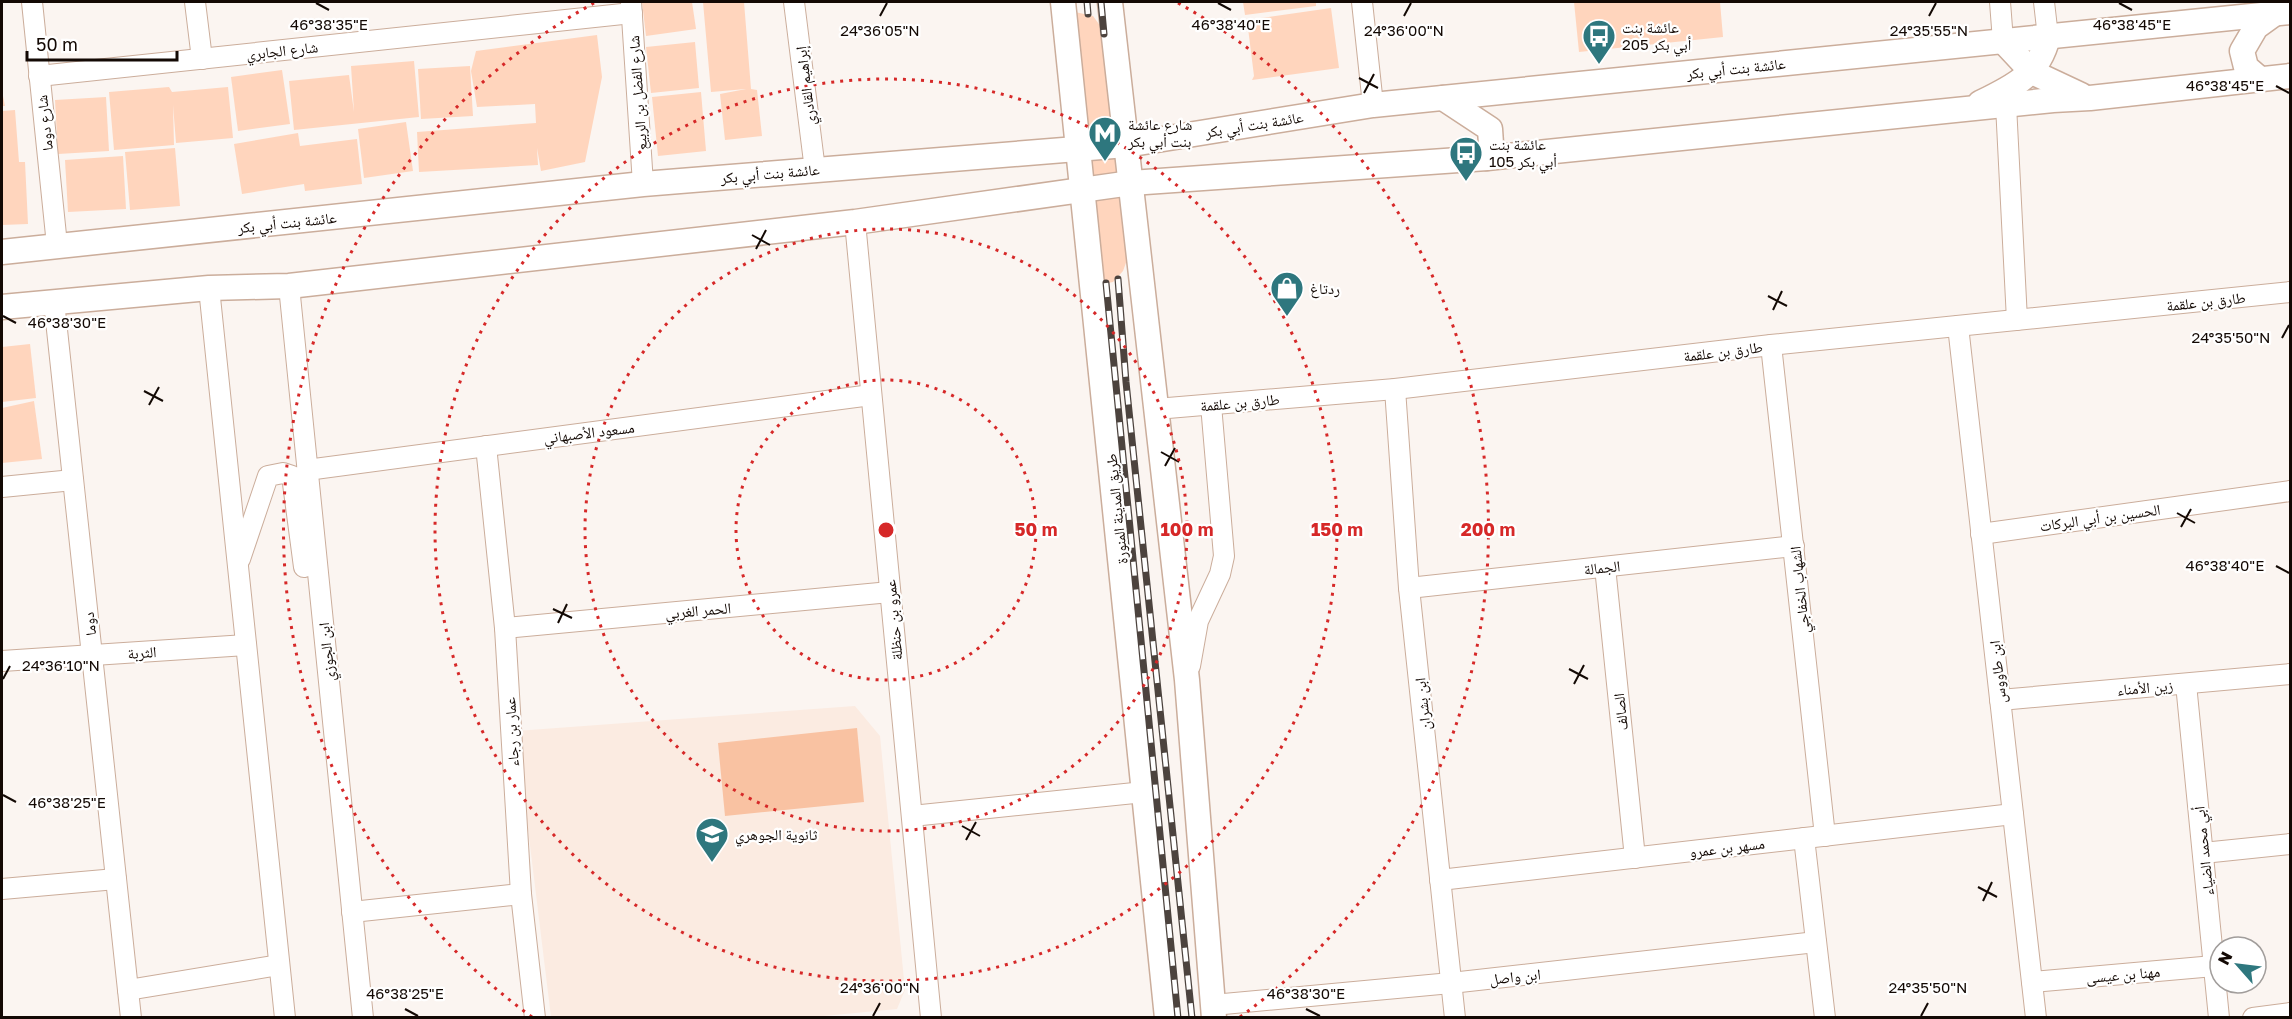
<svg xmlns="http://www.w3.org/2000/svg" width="2292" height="1019" font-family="'Golos Text','Noto Naskh Arabic',sans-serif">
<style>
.built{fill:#fbebe1}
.green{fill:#f9c2a2}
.building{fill:#ffd5bd}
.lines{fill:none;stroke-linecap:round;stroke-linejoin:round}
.minor-casing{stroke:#cbad9b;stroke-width:22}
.major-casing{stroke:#cbad9b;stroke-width:27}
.minor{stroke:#fff;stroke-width:20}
.major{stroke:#fff;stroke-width:24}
.rail-casing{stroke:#4c433e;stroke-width:7}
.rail{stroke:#fff;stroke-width:4.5;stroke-dasharray:14;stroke-linecap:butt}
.ticks{fill:none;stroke:#130904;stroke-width:2}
.ring{fill:none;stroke:#d62828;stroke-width:3;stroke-dasharray:3 6}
.labels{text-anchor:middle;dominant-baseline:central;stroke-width:4.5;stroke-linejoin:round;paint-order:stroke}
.poi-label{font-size:15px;fill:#130904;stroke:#fff;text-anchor:start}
.street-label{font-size:15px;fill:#130904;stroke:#fff}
.ticks-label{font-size:15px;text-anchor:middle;fill:#130904;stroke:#fff;stroke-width:4.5;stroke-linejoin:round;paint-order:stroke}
.centre{fill:#d62828;stroke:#fff;stroke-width:3}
.ring-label{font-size:18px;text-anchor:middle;font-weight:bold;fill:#d62828;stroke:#fff;stroke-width:4.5;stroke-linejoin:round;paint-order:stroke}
</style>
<rect width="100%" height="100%" fill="#fbf5f1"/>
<polygon class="built" points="855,706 880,736 905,990 897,1009 803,1018 551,1017 516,731"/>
<polygon class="green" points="857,728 864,802 725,816 718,743"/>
<g class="building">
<polygon points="642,2 692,2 696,29 646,36"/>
<polygon points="703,2 744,2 751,89 757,90 762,136 725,140 720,94 746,89 711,92"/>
<polygon points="1243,2 1316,2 1316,6 1245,15"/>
<polygon points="1574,2 1720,2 1723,37 1579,52"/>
<polygon points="1331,8 1339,68 1252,80 1254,76 1247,20"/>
<polygon points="1075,12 1093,16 1101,27 1131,249 1123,271 1113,282 1103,284"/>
<polygon points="597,35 602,77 585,162 541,171 537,148 538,165 419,172 417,132 536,123 535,104 477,107 471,71 476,51"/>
<polygon points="695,42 699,88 651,93 646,47"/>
<polygon points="414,61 419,117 294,130 289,81 349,75 354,112 351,66"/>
<polygon points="470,66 473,116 421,119 418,69"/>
<polygon points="282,70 290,124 238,131 231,77"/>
<polygon points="169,87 172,92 228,87 233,138 176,143 173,105 174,145 114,150 109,92"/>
<polygon points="2,91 5,106 2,106"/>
<polygon points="701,92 706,151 658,156 652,97"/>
<polygon points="106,97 109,151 58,154 55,100"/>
<polygon points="15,110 19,162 25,162 28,224 2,225 2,111"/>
<polygon points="406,122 413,171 364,178 358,129"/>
<polygon points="298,133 300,146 357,139 362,184 305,191 304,184 242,194 234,144"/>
<polygon points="175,148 180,206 130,210 125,152"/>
<polygon points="123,156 126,209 68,212 65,160"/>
<polygon points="30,344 36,398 2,402 2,347"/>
<polygon points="34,401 42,459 2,463 2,408"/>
</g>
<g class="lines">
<defs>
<g id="minor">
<polyline points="32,2 57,245"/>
<polyline points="195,2 202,59"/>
<polyline points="631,2 643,184"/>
<polyline points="794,2 815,170"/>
<polyline points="1362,2 1373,105"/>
<polyline points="2000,2 2003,41"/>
<polyline points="2044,2 2048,37"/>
<polyline points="39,76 632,13"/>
<polyline points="2006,105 2017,320"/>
<polyline points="855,222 931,1018"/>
<polyline points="289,286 363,1018"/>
<polyline points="209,288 285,1018"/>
<polyline points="54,302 131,1018"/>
<polyline points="1958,326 2036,1018"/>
<polyline points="1771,345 1825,836"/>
<polyline points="1395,389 1409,588 1455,1018"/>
<polyline points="1156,409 1395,389 1771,345 2290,292"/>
<polyline points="486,446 505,628 521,894 535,1018"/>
<polyline points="307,470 871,395"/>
<polyline points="2,487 73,480"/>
<polyline points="1981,534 2290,491"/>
<polyline points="240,559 268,476 283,473 292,476 304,567"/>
<polyline points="1605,567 1635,858"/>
<polyline points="1409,588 1794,546"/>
<polyline points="505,628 890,592"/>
<polyline points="2,661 246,645"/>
<polyline points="1190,666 1198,621 1220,574 1224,556 1211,405"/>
<polyline points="2186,684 2219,1018"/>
<polyline points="2000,700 2290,674"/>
<polyline points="912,816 1144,792"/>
<polyline points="1804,838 1825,1018"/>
<polyline points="2203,853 2290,844"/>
<polyline points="1440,880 2013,814"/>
<polyline points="2,889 116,879"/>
<polyline points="352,912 521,894"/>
<polyline points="2032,982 2214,966"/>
<polyline points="128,990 279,965"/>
<polyline points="1213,1005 1451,983 1816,942"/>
<polyline points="2253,1018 2290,1013"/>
</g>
<g id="major">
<polyline points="1063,2 1167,1018"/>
<polyline points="1110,2 1187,680 1214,1018"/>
<polyline points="2003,41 2032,72 2081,95"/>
<polyline points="2260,79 2246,67 2242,51 2256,27 2274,14"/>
<polyline points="1443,98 1490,129 1491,144 1487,158"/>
<path d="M 1980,103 C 2013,87 2039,75 2048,37"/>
<polyline points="2,252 643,184 1126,145 1373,105 2290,12"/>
<polyline points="2,307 209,288 289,286 855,222 1131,183 1487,158 2053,100 2090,98 2290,76"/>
</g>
</defs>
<use href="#minor" class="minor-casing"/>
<use href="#major" class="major-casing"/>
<use href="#minor" class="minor"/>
<use href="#major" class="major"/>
<defs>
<g id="rail">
<polyline points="1087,2 1088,14"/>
<polyline points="1101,2 1104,34"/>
<polyline points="1118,279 1126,382 1192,1018"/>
<polyline points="1106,283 1178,1018"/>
</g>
</defs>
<use href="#rail" class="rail-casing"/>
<use href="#rail" class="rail"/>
</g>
<path class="ticks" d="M 316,3 L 329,10M 1218,3 L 1231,10M 2119,3 L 2132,10M 880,16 L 887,3M 1404,16 L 1411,3M 1929,16 L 1936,3M 1359,78 L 1378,88M 2276,86 L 2289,93M 1364,93 L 1374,74M 752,235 L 770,245M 756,249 L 766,230M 1768,296 L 1787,306M 1773,310 L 1782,291M 3,316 L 16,323M 2282,338 L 2289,325M 144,391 L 163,401M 149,405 L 159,387M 1161,452 L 1179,462M 1165,466 L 1175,448M 2177,513 L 2195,523M 2181,527 L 2191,509M 2276,566 L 2289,573M 553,609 L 572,618M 558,623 L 567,604M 1569,669 L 1588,679M 3,679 L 10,666M 1574,684 L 1584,665M 3,795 L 16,802M 962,826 L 980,836M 966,840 L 976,822M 1978,887 L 1997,897M 1983,901 L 1992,882M 405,1009 L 418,1016M 1306,1009 L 1320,1016M 873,1016 L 880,1003M 1921,1016 L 1928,1003"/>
<g class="ring">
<circle cx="886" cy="530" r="150"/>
<circle cx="886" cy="530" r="301"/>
<circle cx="886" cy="530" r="451"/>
<path d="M532 1017A602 602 0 0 1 594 3M1178 3A602 602 0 0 1 1240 1017"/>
</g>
<defs>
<symbol id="bus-pin" viewBox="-11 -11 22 30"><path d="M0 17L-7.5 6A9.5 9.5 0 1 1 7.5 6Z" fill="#2e777e" stroke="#fff"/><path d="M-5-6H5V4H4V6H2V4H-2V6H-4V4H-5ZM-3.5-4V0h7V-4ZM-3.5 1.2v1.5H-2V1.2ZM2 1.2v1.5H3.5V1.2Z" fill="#fff"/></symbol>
<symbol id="metro-pin" viewBox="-11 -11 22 30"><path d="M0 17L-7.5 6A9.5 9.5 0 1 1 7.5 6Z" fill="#2e777e" stroke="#fff"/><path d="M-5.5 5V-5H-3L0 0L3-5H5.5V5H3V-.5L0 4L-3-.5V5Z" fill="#fff"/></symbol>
<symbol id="shop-pin" viewBox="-11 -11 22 30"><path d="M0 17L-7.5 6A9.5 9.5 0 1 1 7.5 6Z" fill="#2e777e" stroke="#fff"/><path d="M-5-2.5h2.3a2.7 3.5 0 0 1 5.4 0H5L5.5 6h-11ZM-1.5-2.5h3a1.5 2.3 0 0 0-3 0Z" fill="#fff"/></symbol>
<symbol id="school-pin" viewBox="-11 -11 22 30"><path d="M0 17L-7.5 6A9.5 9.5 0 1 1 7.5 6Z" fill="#2e777e" stroke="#fff"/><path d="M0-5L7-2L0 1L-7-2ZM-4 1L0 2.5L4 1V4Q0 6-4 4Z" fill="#fff"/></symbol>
</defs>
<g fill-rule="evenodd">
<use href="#bus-pin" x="1580" y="17" width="38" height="52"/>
<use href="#metro-pin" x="1086" y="114" width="38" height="52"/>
<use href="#bus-pin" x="1447" y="134" width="38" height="52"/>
<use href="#shop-pin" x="1268" y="269" width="38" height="52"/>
<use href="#school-pin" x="693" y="815" width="38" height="52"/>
</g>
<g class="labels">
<g class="poi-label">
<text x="1622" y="27">عائشة بنت<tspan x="1622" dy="17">أبي بكر 205</tspan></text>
<text x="1128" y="124">شارع عائشة<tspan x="1128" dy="17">بنت أبي بكر</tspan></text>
<text x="1489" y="144">عائشة بنت<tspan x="1489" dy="17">أبي بكر 105</tspan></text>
<text x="1310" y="288">ردتاغ</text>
<text x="735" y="834">ثانوية الجوهري</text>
</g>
<g class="street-label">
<text transform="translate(282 50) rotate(-6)">شارع الجابري</text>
<text transform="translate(1736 68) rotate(-6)">عائشة بنت أبي بكر</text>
<text transform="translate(805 86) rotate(-97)">إبراهيم القادري</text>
<text transform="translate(637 93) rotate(-94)">شارع الفضل بن الربيع</text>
<text transform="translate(44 123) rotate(-96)">شارع دوما</text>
<text transform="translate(1254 124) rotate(-9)">عائشة بنت أبي بكر</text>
<text transform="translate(770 173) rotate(-5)">عائشة بنت أبي بكر</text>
<text transform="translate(287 222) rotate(-6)">عائشة بنت أبي بكر</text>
<text transform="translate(2206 301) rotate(-6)">طارق بن علقمة</text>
<text transform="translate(1723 351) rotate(-7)">طارق بن علقمة</text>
<text transform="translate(1240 402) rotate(-5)">طارق بن علقمة</text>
<text transform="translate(589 432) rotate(-7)">مسعود الأصبهاني</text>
<text transform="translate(1116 509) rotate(-96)">طريق المدينة المنورة</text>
<text transform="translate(2100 517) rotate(-8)">الحسين بن أبي البركات</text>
<text transform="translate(1602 567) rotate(-6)">الجمالة</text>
<text transform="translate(1799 590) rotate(-96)">الشهاب الخفاجي</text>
<text transform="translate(698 610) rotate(-5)">الحمر الغربي</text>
<text transform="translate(893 620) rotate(-95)">عمرو بن حنظلة</text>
<text transform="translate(89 624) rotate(-96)">دوما</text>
<text transform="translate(142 652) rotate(-4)">الثربة</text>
<text transform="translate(326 652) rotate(-96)">ابن الجوزي</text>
<text transform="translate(1997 672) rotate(-96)">ابن طاووس</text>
<text transform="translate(2145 687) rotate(-5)">زين الأمناء</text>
<text transform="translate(1422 704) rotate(-96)">ابن بشران</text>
<text transform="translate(1620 712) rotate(-96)">الصالف</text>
<text transform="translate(511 732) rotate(-93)">عمار بن رجاء</text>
<text transform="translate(1727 847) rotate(-7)">مسهر بن عمرو</text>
<text transform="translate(2203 851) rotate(-96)">أبي محمد الضياء</text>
<text transform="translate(2123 974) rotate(-5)">مهنا بن عيسى</text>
<text transform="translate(1515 976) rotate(-6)">ابن واصل</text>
</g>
</g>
<g class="ticks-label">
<text x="2132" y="30">46°38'45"E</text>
<text x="329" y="30">46°38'35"E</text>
<text x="1231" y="30">46°38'40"E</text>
<text x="880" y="36">24°36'05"N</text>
<text x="1404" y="36">24°36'00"N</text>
<text x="1929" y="36">24°35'55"N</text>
<text x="2225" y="91">46°38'45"E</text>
<text x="67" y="328">46°38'30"E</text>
<text x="2231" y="343">24°35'50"N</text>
<text x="2225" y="571">46°38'40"E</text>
<text x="61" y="671">24°36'10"N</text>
<text x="67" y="808">46°38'25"E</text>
<text x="880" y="993">24°36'00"N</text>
<text x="1928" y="993">24°35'50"N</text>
<text x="405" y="999">46°38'25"E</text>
<text x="1306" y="999">46°38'30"E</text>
</g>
<circle cx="886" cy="530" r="9" class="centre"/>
<g class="ring-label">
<text x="1036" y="536">50 m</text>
<text x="1187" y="536">100 m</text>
<text x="1337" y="536">150 m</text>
<text x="1488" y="536">200 m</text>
</g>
<rect width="2292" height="1019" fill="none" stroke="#130904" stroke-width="6"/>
<g transform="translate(2238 965) rotate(298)"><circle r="28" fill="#ffffff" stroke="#a19d9b" stroke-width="1.5"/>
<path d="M0-4.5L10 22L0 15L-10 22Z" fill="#2e777e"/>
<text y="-9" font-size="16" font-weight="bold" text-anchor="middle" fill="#130904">N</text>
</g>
<path d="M27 51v9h150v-9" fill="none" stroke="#130904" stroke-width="3"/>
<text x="36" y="51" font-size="18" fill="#130904" stroke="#ffffff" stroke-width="4.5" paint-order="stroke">50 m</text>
</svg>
